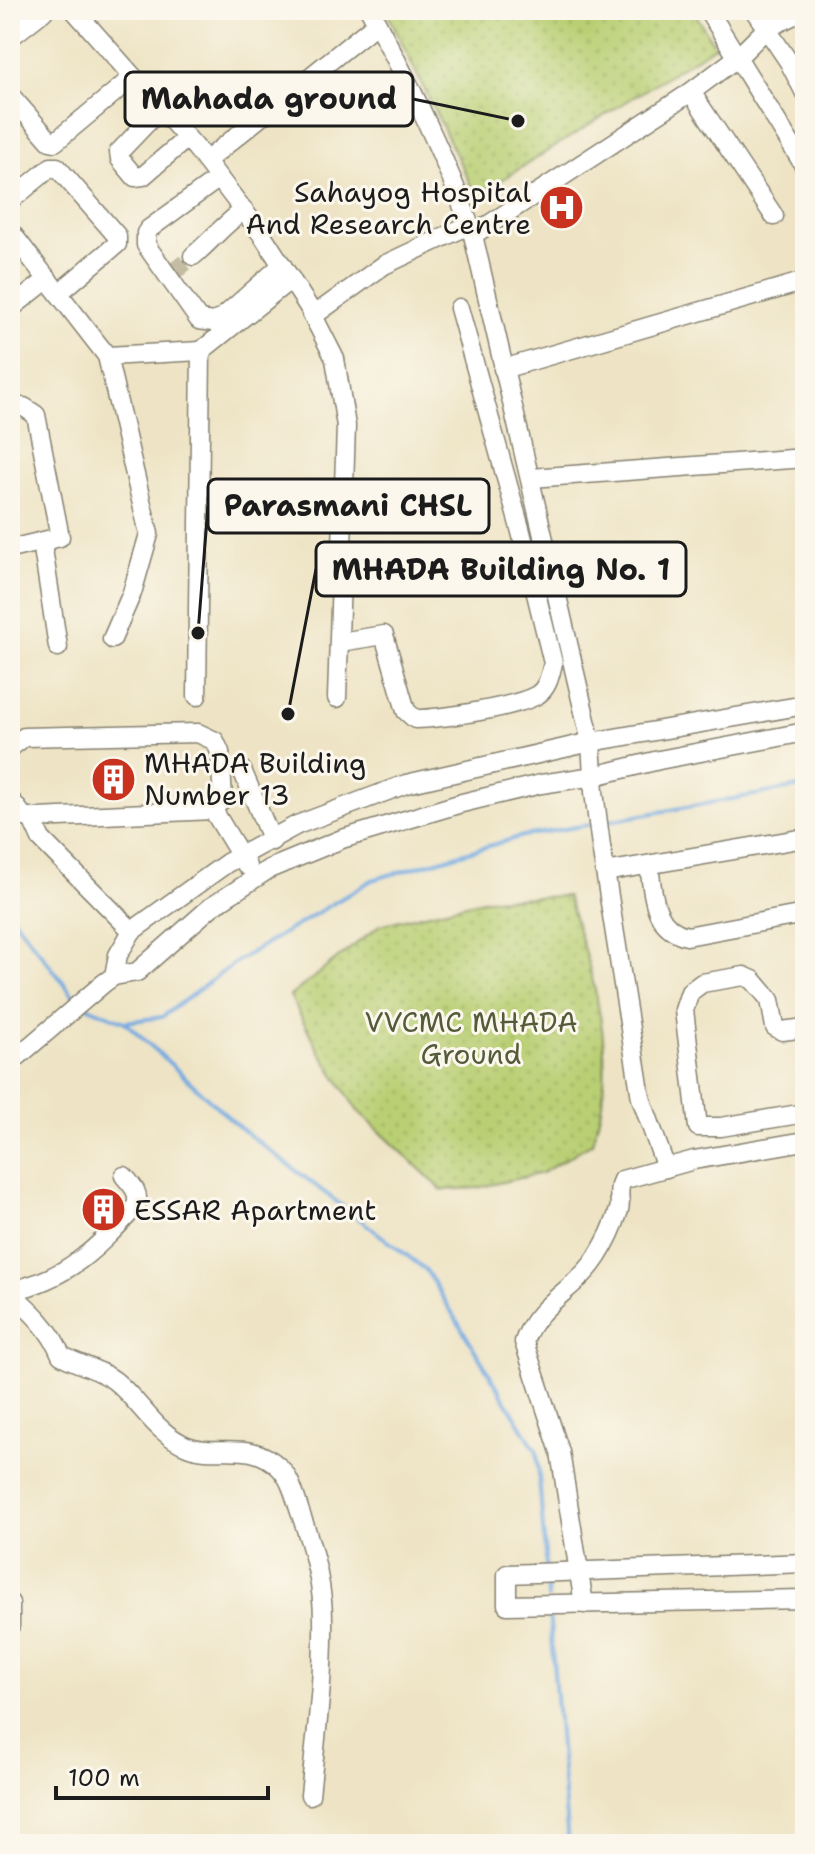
<svg xmlns="http://www.w3.org/2000/svg" width="815" height="1854" font-family="'Shantell Sans',sans-serif">
<style>
.park{fill:url(#park-dots);stroke:#6a7648;stroke-width:2}
.lines{fill:none;stroke-linecap:round;stroke-linejoin:round}
.stream{stroke:#71a9e0;stroke-width:4}
.minor-tunnel{stroke:#c4bca3;stroke-width:18;stroke-dasharray:18 9;stroke-linecap:butt}
.minor-casing{stroke:#858070;stroke-width:21}
.major-casing{stroke:#858070;stroke-width:25}
.minor{stroke:#fff;stroke-width:18}
.major{stroke:#fff;stroke-width:22}
.labels{text-anchor:middle;dominant-baseline:central;stroke-width:6;stroke-linejoin:round;paint-order:stroke}
.poi-label{font-size:28px;fill:#1c1c1c;stroke:#fbf7ec;text-anchor:start}
.park-label{font-size:28px;fill:#535b3a;stroke:#fbf7ec}
.leader{fill:none;stroke:#1c1c1c;stroke-width:3}
.callout-dot{fill:#1c1c1c;stroke:#fbf7ec;stroke-width:3}
.callout{fill:#fbf7ec;stroke:#1c1c1c;stroke-width:3}
.callout-label{font-size:30px;text-anchor:middle;font-weight:bold;fill:#1c1c1c}
</style>
<defs>
<pattern id="park-dots" width="8" height="8" patternUnits="userSpaceOnUse" patternTransform="scale(2)"><rect width="8" height="8" fill="#b9cf73"/><path d="M2 2h.1M6 6h.1" fill="none" stroke="#9eb163" stroke-width="1.8" stroke-linecap="round"/></pattern>
</defs>
<rect width="100%" height="100%" fill="#fbf7ec"/>
<filter id="ink" filterUnits="userSpaceOnUse"><feTurbulence type="fractalNoise" baseFrequency=".0125" numOctaves="2"/><feDisplacementMap in="SourceGraphic" scale="16" xChannelSelector="R" yChannelSelector="G"/><feConvolveMatrix kernelMatrix="1 2 1 2 8 2 1 2 1" color-interpolation-filters="sRGB"/></filter>
<filter id="wash" filterUnits="userSpaceOnUse"><feTurbulence type="fractalNoise" baseFrequency=".006" numOctaves="4" result="noise"/><feDisplacementMap in="SourceGraphic" scale="32" xChannelSelector="R" yChannelSelector="G"/><feGaussianBlur stdDeviation="1.8" result="paint"/><feColorMatrix in="noise" values="0 0 0 0 0 0 0 0 0 0 0 0 0 0 0 0 0 1.4 0 .05"/><feComposite in="paint" operator="in"/></filter>
<g filter="url(#wash)">
<rect width="100%" height="100%" fill="#eee4c5"/>
<g class="park">
<polygon points="386,10 693,10 715,46 476,196"/>
<path d="M 567,896 C 588,960 611,1027 603,1095 C 602,1111 596,1128 592,1143 L 542,1173 L 477,1188 L 442,1190 L 357,1110 L 318,1049 L 290,996 L 380,925 L 487,899 Z"/>
</g>
<g class="lines">
<g class="stream">
<polyline points="603,822 805,786"/>
<polyline points="10,914 76,999"/>
<polyline points="86,1006 125,1022 162,1017 239,960 372,880 523,836 594,824"/>
<polyline points="125,1022 239,1127 426,1270 537,1452 546,1566"/>
<polyline points="547,1579 548,1598"/>
<polyline points="549,1611 568,1844"/>
</g>
</g>
</g>
<g filter="url(#ink)">
<g class="lines">
<polyline class="minor-tunnel" points="171,274 193,256"/>
<defs>
<g id="minor">
<polyline points="74,10 196,148 263,236 308,306 335,359 346,426 337,698"/>
<path d="M 370,10 C 409,83 446,157 473,235 L 591,742 L 594,792 L 601,846 L 641,1098 L 666,1168"/>
<polyline points="708,10 805,167"/>
<polyline points="754,10 789,62 805,93"/>
<polyline points="691,92 774,216"/>
<polyline points="10,95 50,141 55,142 133,77"/>
<polyline points="161,108 119,152 120,159 135,177 143,176 187,138"/>
<polyline points="206,161 377,23"/>
<polyline points="219,178 149,229 146,233 146,245 199,320 213,322 222,318 282,265"/>
<polyline points="10,201 51,167 57,167 117,236 117,244 59,293"/>
<polyline points="10,231 107,356 149,534 132,593 112,639"/>
<polyline points="473,235 691,92 738,57 766,29 804,10"/>
<path d="M 193,256 C 212,240 223,225 244,210"/>
<polyline points="10,309 48,279"/>
<polyline points="313,316 384,265 469,225"/>
<polyline points="107,356 201,351"/>
<polyline points="503,369 805,281"/>
<polyline points="10,407 24,407 36,415 60,537 10,549"/>
<polyline points="531,478 805,458"/>
<polyline points="42,542 58,647"/>
<path d="M 340,642 L 384,635 L 406,711 L 415,719 C 440,719 516,707 537,695 C 548,688 550,675 553,663 L 521,532 L 459,308"/>
<polyline points="197,696 201,351 291,279"/>
<polyline points="10,748 24,737 198,733 215,741 220,752 223,798 213,810 38,818 24,817 10,799"/>
<polyline points="242,770 272,841"/>
<polyline points="213,810 247,866"/>
<polyline points="31,817 41,839 132,931"/>
<path d="M 649,865 C 653,894 653,928 687,936 L 799,915 L 805,918"/>
<polyline points="605,872 805,838"/>
<polyline points="114,976 118,955 132,931 227,863 297,825 406,784 591,742 805,705"/>
<polyline points="805,1028 782,1031 775,1027 770,1000 753,980 744,976 702,983 690,992 684,1010 698,1127 721,1127 805,1113"/>
<polyline points="16,1058 104,983 114,976 137,972 211,907 269,869 342,839 462,803 541,784 594,776 659,760 805,732"/>
<path d="M 10,1291 C 68,1279 97,1248 136,1206 C 140,1193 133,1186 124,1176"/>
<path d="M 10,1292 C 30,1310 51,1329 61,1355 C 78,1365 100,1369 115,1381 C 141,1402 155,1433 187,1446 C 218,1458 251,1438 280,1468 C 291,1479 295,1497 300,1512 C 312,1545 323,1583 323,1619 C 324,1677 316,1737 310,1795"/>
<polyline points="805,1563 507,1574 507,1605 805,1599"/>
<polyline points="10,1603 10,1626"/>
<path d="M 584,1604 L 560,1452 L 524,1342 C 536,1304 577,1289 597,1257 C 606,1243 614,1226 619,1210 C 622,1199 616,1193 622,1180 L 694,1160 L 805,1141"/>
</g>
<polyline id="major" points="10,35 42,10"/>
</defs>
<use href="#minor" class="minor-casing"/>
<use href="#major" class="major-casing"/>
<use href="#minor" class="minor"/>
<use href="#major" class="major"/>
</g>
</g>
<defs>
<symbol id="hospital-disc" viewBox="-11 -11 22 22"><circle r="9.5" fill="#c8321e" stroke="#fbf7ec"/><path d="M-5-5h3v3.5h4V-5h3V5h-3V1.5h-4V5h-3Z" fill="#fff"/></symbol>
<symbol id="building-disc" viewBox="-11 -11 22 22"><circle r="9.5" fill="#c8321e" stroke="#fbf7ec"/><path d="M-4-6H4V6H1V3H-1V6H-4ZM-2.5-4.3h1.7v1.8h-1.7ZM.8-4.3h1.7v1.8H.8ZM-2.5-1h1.7V.8h-1.7ZM.8-1h1.7V.8H.8Z" fill="#fff"/></symbol>
</defs>
<g fill-rule="evenodd">
<use href="#hospital-disc" x="536" y="182" width="51" height="51"/>
<use href="#building-disc" x="88" y="754" width="51" height="51"/>
<use href="#building-disc" x="78" y="1184" width="51" height="51"/>
</g>
<g class="labels">
<g class="poi-label">
<text x="531" y="192" text-anchor="end">Sahayog Hospital<tspan x="531" dy="32">And Research Centre</tspan></text>
<text x="144" y="763">MHADA Building<tspan x="144" dy="32">Number 13</tspan></text>
<text x="134" y="1210">ESSAR Apartment</text>
</g>
<g class="park-label">
<text x="471" y="1022">VVCMC MHADA<tspan x="471" dy="32">Ground</tspan></text>
</g>
</g>
<path class="leader" d="M518 121L413 99M198 633L208 506M288 714L316 569"/>
<g class="callout-dot">
<circle cx="518" cy="121" r="8"/>
<circle cx="198" cy="633" r="8"/>
<circle cx="288" cy="714" r="8"/>
</g>
<g class="callout">
<rect x="125" y="72" width="288" height="54" rx="8"/>
<rect x="208" y="479" width="281" height="54" rx="8"/>
<rect x="316" y="542" width="370" height="54" rx="8"/>
</g>
<g class="callout-label">
<text x="269" y="109">Mahada ground</text>
<text x="348" y="516">Parasmani CHSL</text>
<text x="501" y="580">MHADA Building No. 1</text>
</g>
<rect width="815" height="1854" fill="none" stroke="#fbf7ec" stroke-width="40"/>
<path d="M56 1786v12h212v-12" fill="none" stroke="#1c1c1c" stroke-width="4"/>
<text x="68" y="1786" font-size="24" fill="#1c1c1c" stroke="#fbf7ec" stroke-width="6" paint-order="stroke">100 m</text>
</svg>
